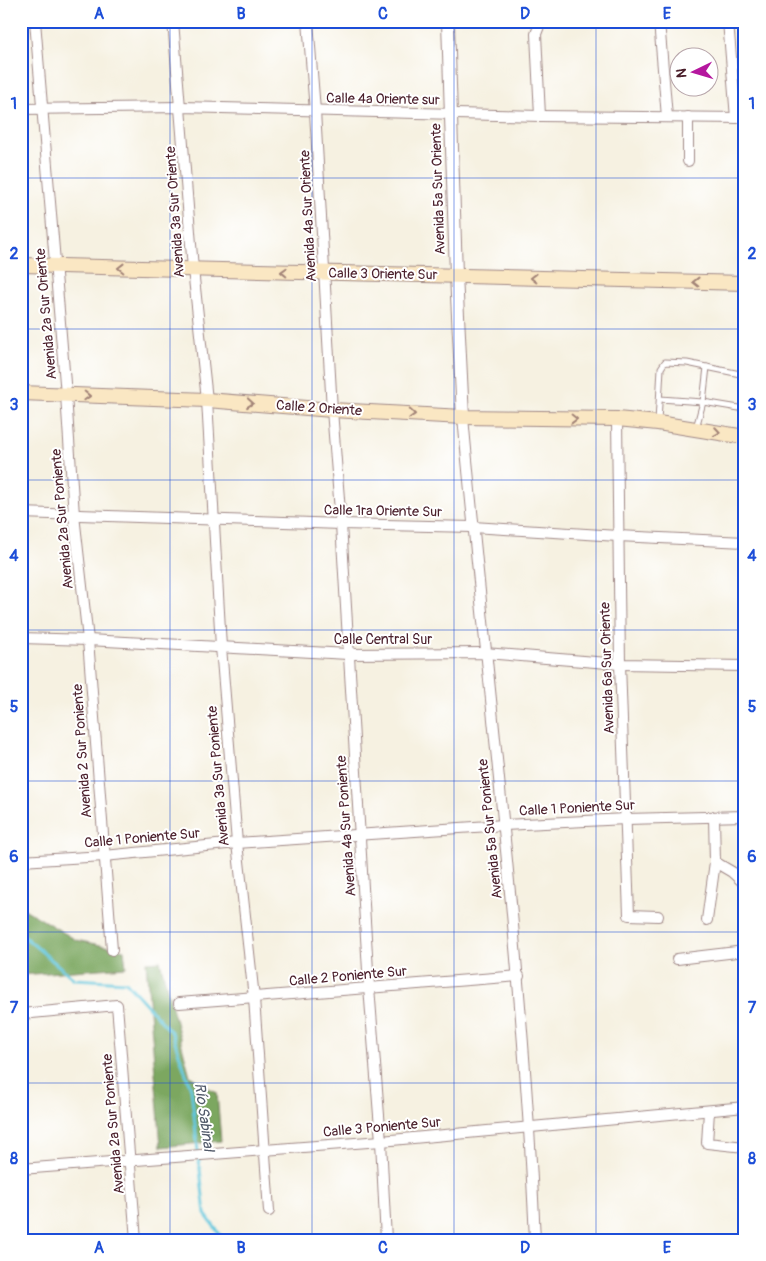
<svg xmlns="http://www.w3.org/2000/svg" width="766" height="1261" font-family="Pangolin,sans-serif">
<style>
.forest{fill:#7ca760;stroke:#636346}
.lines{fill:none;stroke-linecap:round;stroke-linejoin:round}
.stream{stroke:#5fc6dc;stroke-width:3}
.service-casing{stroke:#a08886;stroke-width:7}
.minor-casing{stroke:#a08886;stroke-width:12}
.tertiary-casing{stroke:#a08886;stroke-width:14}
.secondary-casing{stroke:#a08886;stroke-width:16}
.service{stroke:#fff;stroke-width:5}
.minor{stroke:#fff;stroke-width:10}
.tertiary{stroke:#fff;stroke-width:12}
.secondary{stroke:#fae7c3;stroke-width:14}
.oneway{stroke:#a28377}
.grid{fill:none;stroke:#1d4ed8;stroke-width:1;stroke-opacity:0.55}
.labels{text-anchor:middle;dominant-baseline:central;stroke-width:4;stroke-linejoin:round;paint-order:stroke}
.street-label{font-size:14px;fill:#4a1f2b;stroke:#fff}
.water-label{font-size:15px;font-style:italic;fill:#515969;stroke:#fff}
.neatline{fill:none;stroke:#1d4ed8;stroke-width:2}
.grid-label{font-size:16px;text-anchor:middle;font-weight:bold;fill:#1d4ed8}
</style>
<rect width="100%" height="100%" fill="#fff"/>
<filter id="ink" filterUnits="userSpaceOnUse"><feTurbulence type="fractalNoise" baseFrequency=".02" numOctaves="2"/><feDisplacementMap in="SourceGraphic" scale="10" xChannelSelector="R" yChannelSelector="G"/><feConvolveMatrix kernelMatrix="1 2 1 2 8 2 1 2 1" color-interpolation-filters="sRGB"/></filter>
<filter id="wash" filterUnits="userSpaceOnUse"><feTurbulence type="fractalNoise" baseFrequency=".0096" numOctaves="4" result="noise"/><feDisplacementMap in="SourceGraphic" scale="20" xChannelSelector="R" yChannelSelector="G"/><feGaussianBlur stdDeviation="1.12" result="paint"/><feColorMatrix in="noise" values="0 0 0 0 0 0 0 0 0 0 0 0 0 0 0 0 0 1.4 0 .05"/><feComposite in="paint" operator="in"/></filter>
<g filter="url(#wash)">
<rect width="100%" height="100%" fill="#f6f1e1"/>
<g class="forest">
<polygon points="21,907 76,940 124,950 126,967 21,975"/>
<polygon points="160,961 190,1076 217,1093 221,1141 161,1147 146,962"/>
</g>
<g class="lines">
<polyline class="stream" points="21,934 74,979 126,982 172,1033 191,1089 205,1214 224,1240"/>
</g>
</g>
<g filter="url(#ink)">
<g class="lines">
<defs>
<g id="service">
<polyline points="660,399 703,402 745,409"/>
<polyline points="658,422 661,368 665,362 687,363 745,375"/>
<polyline points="696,428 703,402 707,367"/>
</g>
<g id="minor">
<polyline points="35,21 66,395 74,515 88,640 112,950"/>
<polyline points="173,21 193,269 207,400 221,647 237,843 254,998 269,1211"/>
<polyline points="308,21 315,111 332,410 341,524 369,987 381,1141 386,1240"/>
<polyline points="659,21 667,117"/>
<polyline points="728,21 736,118"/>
<polyline points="21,109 181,107 540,116 745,118"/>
<polyline points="540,116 536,34 541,21"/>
<polyline points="688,117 688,161"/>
<path d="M 463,417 C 488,691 523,964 535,1240"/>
<polyline points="617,419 620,664 629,915 658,916"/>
<polyline points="21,513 341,524 473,527 618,536 745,542"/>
<polyline points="21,638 88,640 348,654 485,653 620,664 745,666"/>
<polyline points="714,817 715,862 732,872 745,884"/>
<polyline points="21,861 104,856 237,843 504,825 626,819 745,816"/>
<polyline points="707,920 715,862"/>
<polyline points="677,959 745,951"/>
<polyline points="179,1003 519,976"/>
<polyline points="21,1014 117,1005 136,1240"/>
<polyline points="709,1111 707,1143 745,1147"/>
<polyline points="21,1169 381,1141 745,1107"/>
</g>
<polyline id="tertiary" points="448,21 456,275 463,417"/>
<g id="secondary">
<polyline points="21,265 745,283"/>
<polyline points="21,393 207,400 332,410 463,417 617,419 658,423 745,437"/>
</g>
</defs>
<use href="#service" class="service-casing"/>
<use href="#minor" class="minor-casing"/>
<use href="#tertiary" class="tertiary-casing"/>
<use href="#secondary" class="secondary-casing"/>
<use href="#service" class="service"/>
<use href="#minor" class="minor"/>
<use href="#tertiary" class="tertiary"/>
<use href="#secondary" class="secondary"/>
</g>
<defs><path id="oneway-chevron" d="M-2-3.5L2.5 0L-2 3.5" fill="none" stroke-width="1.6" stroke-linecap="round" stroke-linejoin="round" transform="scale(1.25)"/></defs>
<g class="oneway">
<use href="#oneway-chevron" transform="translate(121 268) rotate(-179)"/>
<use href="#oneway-chevron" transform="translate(284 272) rotate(-178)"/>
<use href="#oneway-chevron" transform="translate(534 278) rotate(-179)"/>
<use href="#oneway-chevron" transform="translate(696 282) rotate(-179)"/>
<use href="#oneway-chevron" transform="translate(87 396) rotate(2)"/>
<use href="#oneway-chevron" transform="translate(250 403) rotate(5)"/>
<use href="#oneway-chevron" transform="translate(412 414) rotate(3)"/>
<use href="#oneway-chevron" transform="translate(574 419) rotate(1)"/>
<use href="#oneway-chevron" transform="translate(717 432) rotate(9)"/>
</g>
</g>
<path class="grid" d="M 170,21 L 170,1240M 312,21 L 312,1240M 454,21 L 454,1240M 596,21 L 596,1240M 21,178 L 745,178M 21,329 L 745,329M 21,480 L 745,480M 21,630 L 745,630M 21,781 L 745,781M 21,932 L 745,932M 21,1083 L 745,1083"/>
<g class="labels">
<g class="street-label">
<text transform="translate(383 99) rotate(1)">Calle 4a Oriente sur</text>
<text transform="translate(438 189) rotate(-92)">Avenida 5a Sur Oriente</text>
<text transform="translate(175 212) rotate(-94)">Avenida 3a Sur Oriente</text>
<text transform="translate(308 216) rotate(-93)">Avenida 4a Sur Oriente</text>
<text transform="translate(383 274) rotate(1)">Calle 3 Oriente Sur</text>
<text transform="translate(46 314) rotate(-95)">Avenida 2a Sur Oriente</text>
<text transform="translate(319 408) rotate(4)">Calle 2 Oriente</text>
<text transform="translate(383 511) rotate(1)">Calle 1ra Oriente Sur</text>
<text transform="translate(62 519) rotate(-95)">Avenida 2a Sur Poniente</text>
<text x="383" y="639">Calle Central Sur</text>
<text transform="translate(607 668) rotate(-92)">Avenida 6a Sur Oriente</text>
<text transform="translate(82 751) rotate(-94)">Avenida 2 Sur Poniente</text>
<text transform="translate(218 776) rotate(-95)">Avenida 3a Sur Poniente</text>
<text transform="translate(577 808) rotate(-3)">Calle 1 Poniente Sur</text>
<text transform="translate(346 826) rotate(-94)">Avenida 4a Sur Poniente</text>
<text transform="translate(490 829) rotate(-96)">Avenida 5a Sur Poniente</text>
<text transform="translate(142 838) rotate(-5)">Calle 1 Poniente Sur</text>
<text transform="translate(348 976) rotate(-5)">Calle 2 Poniente Sur</text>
<text transform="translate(113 1124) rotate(-95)">Avenida 2a Sur Poniente</text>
<text transform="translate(382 1127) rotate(-5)">Calle 3 Poniente Sur</text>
</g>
<g class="water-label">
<text transform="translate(204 1117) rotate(82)">Río Sabinal</text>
</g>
</g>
<rect width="766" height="1261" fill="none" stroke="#fff" stroke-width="55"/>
<g transform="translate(694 72) rotate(265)"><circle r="24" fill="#ffffff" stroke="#b7a5aa"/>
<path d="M0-4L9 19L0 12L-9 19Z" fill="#b5179e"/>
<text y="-8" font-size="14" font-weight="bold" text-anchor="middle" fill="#4a1f2b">N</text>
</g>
<rect x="28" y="28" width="710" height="1206" class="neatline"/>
<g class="grid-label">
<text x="99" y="19">A</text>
<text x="241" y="19">B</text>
<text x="383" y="19">C</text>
<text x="525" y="19">D</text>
<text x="667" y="19">E</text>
<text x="14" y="109">1</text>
<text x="752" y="109">1</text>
<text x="14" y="259">2</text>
<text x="752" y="259">2</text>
<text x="14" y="410">3</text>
<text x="752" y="410">3</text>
<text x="14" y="561">4</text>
<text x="752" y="561">4</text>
<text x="14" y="712">5</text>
<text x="752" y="712">5</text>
<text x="14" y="862">6</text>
<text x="752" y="862">6</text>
<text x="14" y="1013">7</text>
<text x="752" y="1013">7</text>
<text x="14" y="1164">8</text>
<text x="752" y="1164">8</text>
<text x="99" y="1253">A</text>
<text x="241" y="1253">B</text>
<text x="383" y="1253">C</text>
<text x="525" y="1253">D</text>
<text x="667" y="1253">E</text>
</g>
</svg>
